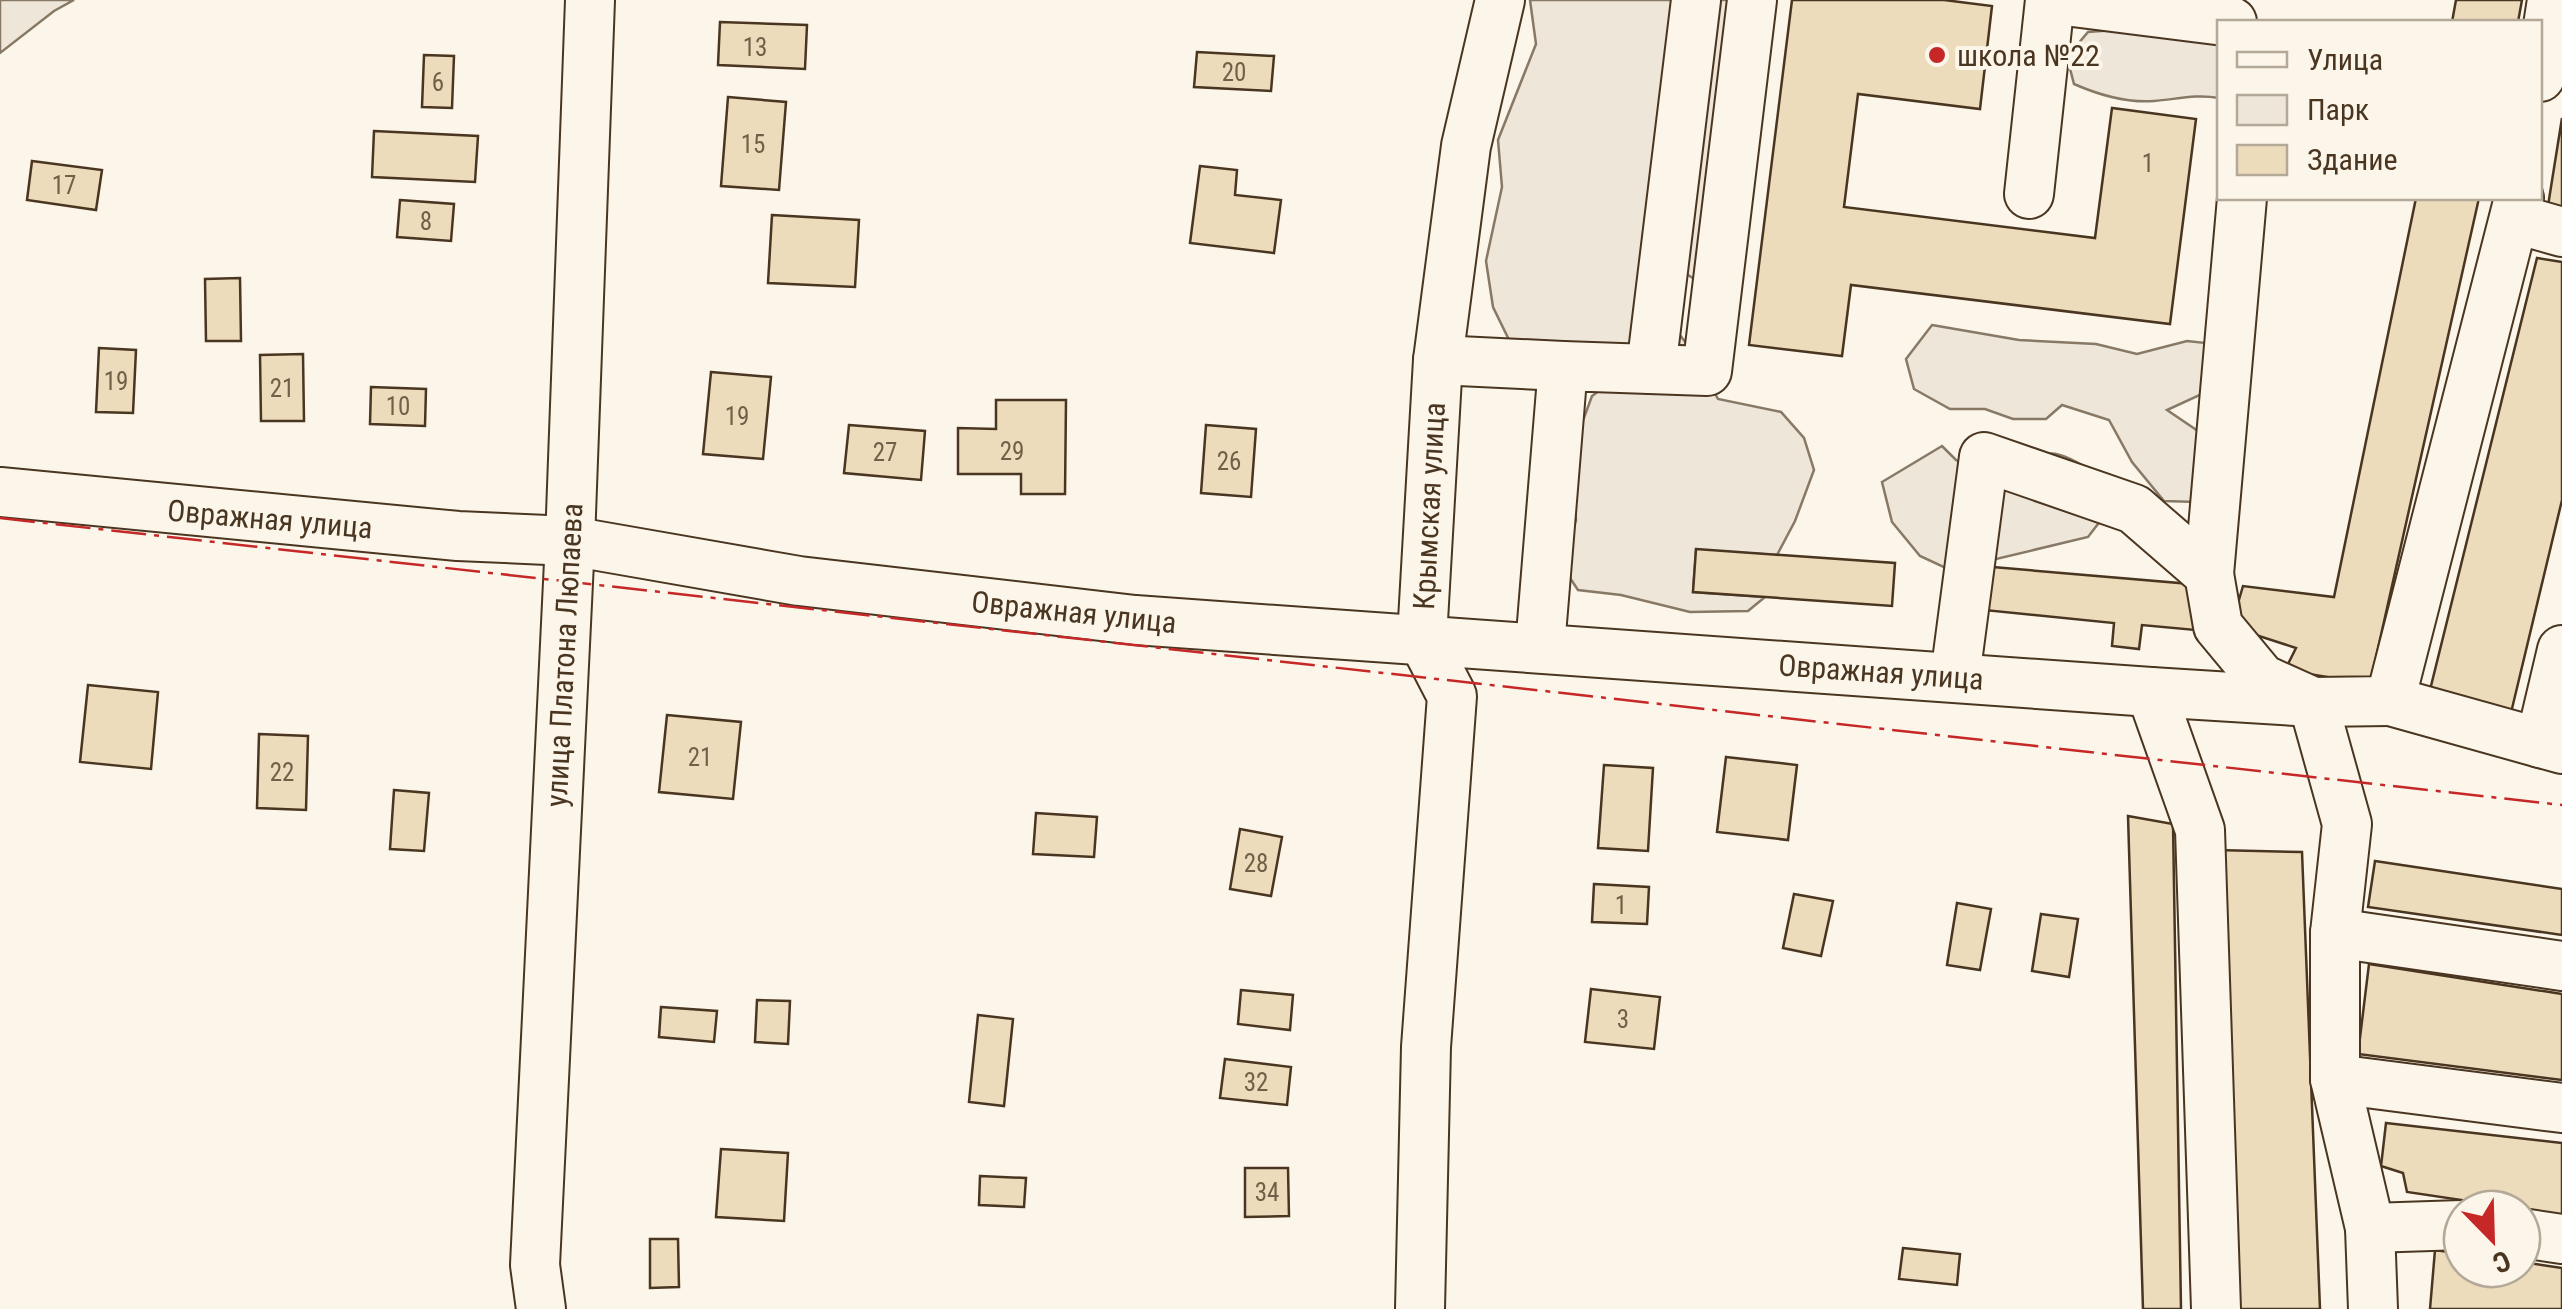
<svg xmlns="http://www.w3.org/2000/svg" width="2562" height="1309" font-family="'Roboto Condensed',sans-serif">
<style>
.green{fill:#ede6d9;stroke:#887966;stroke-width:2.5}
.building{fill:#ecdcbc;stroke:#4a3520;stroke-width:2.5}
.lines{fill:none;stroke-linecap:round;stroke-linejoin:round}
.minor-casing{stroke:#4a3520;stroke-width:52}
.minor{stroke:#fbf6e9;stroke-width:48}
.power{stroke:#c62828;stroke-width:2.5;stroke-dasharray:35 8 5 8;stroke-linecap:butt}
.poi-dot{fill:#c62828;stroke:#fbf6e9;stroke-width:4}
.labels{text-anchor:middle;dominant-baseline:central;stroke-width:8;stroke-linejoin:round;paint-order:stroke}
.number-label{font-size:25px;fill:#725f47}
.poi-label{font-size:30px;fill:#4a3520;stroke:#fbf6e9;text-anchor:start}
.street-label{font-size:30px;fill:#4a3520;stroke:#fbf6e9}
</style>
<rect width="100%" height="100%" fill="#fbf6e9"/>
<g class="green">
<polygon points="0,0 74,0 54,11 0,53"/>
<polygon points="1530,0 1768,0 1696,280 1680,270 1672,325 1690,348 1718,399 1781,412 1804,438 1814,470 1795,521 1777,555 1696,550 1693,592 1765,597 1748,611 1690,612 1621,595 1578,590 1562,566 1576,520 1571,453 1592,396 1614,380 1591,343 1513,348 1493,307 1486,261 1502,187 1498,140 1536,44"/>
<path d="M 2181,25 L 2219,31 L 2219,98 C 2196,94 2178,99 2154,101 C 2127,103 2099,95 2074,84 L 2067,57 L 2088,32 Z"/>
<polygon points="1932,325 2019,340 2096,344 2137,354 2187,341 2206,343 2202,394 2167,410 2220,446 2197,502 2164,501 2132,462 2109,420 2062,405 2046,419 2013,419 1985,409 1950,409 1914,389 1906,359"/>
<path d="M 1942,446 L 1956,460 L 1998,481 C 2048,448 2047,443 2100,476 L 2101,520 L 2088,537 L 1950,570 L 1920,556 L 1892,522 L 1882,482 Z"/>
</g>
<g class="building">
<polygon points="1792,0 1944,0 1992,6 1980,109 1858,94 1844,207 2095,238 2112,108 2196,119 2170,324 1851,285 1842,356 1749,345"/>
<polygon points="2456,0 2522,0 2518,22 2452,22"/>
<polygon points="720,22 807,25 805,69 718,65"/>
<polygon points="1197,52 1274,56 1271,91 1194,87"/>
<polygon points="424,55 454,56 452,108 422,107"/>
<polygon points="728,97 786,102 779,190 721,186"/>
<polygon points="2562,118 2562,216 2547,212"/>
<polygon points="374,131 478,136 475,182 372,177"/>
<polygon points="32,161 102,170 96,210 27,200"/>
<polygon points="1200,166 1237,170 1235,195 1281,200 1274,253 1190,243"/>
<polygon points="2416,198 2479,198 2370,684 2285,670 2296,648 2231,627 2243,586 2334,597"/>
<polygon points="400,200 454,204 451,241 397,237"/>
<polygon points="772,215 859,220 855,287 768,283"/>
<polygon points="2537,258 2562,262 2562,500 2510,717 2430,690"/>
<polygon points="240,278 241,341 206,341 205,279"/>
<polygon points="99,348 136,350 133,413 96,412"/>
<polygon points="303,354 304,421 261,421 260,355"/>
<polygon points="711,372 771,377 763,459 703,454"/>
<polygon points="371,387 426,389 425,426 370,424"/>
<polygon points="996,400 1066,400 1065,494 1021,494 1021,474 958,474 958,428 996,429"/>
<polygon points="849,425 925,431 921,480 844,473"/>
<polygon points="1206,425 1256,429 1251,497 1201,493"/>
<polygon points="1696,549 1895,563 1892,606 1693,592"/>
<polygon points="1981,566 2202,585 2195,630 2142,625 2139,649 2112,646 2114,623 1974,609"/>
<polygon points="88,685 158,692 151,769 80,762"/>
<polygon points="667,715 741,722 733,799 659,792"/>
<polygon points="259,734 308,736 306,810 257,808"/>
<polygon points="1726,757 1797,765 1788,840 1717,832"/>
<polygon points="1604,765 1653,768 1648,851 1598,848"/>
<polygon points="394,790 429,793 424,851 390,849"/>
<polygon points="1036,813 1097,817 1094,857 1033,854"/>
<polygon points="2128,816 2173,824 2181,1309 2143,1309"/>
<polygon points="1240,829 1282,837 1271,896 1230,889"/>
<polygon points="2216,850 2302,852 2320,1309 2232,1309"/>
<polygon points="2375,861 2562,889 2562,935 2368,907"/>
<polygon points="1594,884 1649,887 1647,924 1592,922"/>
<polygon points="1794,894 1833,901 1821,956 1783,948"/>
<polygon points="1957,903 1991,909 1980,970 1947,965"/>
<polygon points="2041,914 2078,919 2069,977 2032,971"/>
<polygon points="2369,964 2562,994 2562,1080 2358,1054"/>
<polygon points="1591,989 1660,997 1654,1049 1585,1042"/>
<polygon points="1241,990 1293,995 1290,1030 1238,1024"/>
<polygon points="757,1000 790,1001 788,1044 755,1042"/>
<polygon points="661,1007 717,1011 714,1042 659,1037"/>
<polygon points="978,1015 1013,1019 1004,1106 969,1102"/>
<polygon points="1225,1059 1291,1067 1287,1105 1220,1098"/>
<polygon points="2386,1123 2562,1143 2562,1215 2407,1192 2403,1173 2381,1166"/>
<polygon points="721,1149 788,1153 784,1221 716,1217"/>
<polygon points="1245,1168 1288,1168 1289,1216 1245,1217"/>
<polygon points="980,1176 1026,1178 1024,1207 979,1205"/>
<polygon points="650,1239 678,1239 679,1287 650,1288"/>
<polygon points="1903,1248 1960,1254 1957,1285 1899,1279"/>
<polygon points="2435,1250 2462,1254 2462,1269 2522,1269 2522,1262 2562,1268 2562,1309 2430,1309"/>
</g>
<g class="lines">
<defs>
<g id="minor">
<polyline points="2057,0 2232,22"/>
<polyline points="2540,77 2552,0"/>
<polyline points="2029,194 2050,0"/>
<polyline points="2516,219 2562,232"/>
<polyline points="1438,360 1563,366"/>
<polyline points="1651,369 1696,0"/>
<polyline points="0,492 458,536 570,541 799,581 1135,620 2151,692 2313,702 2390,701 2519,198"/>
<polyline points="2209,574 2242,198"/>
<polyline points="1540,647 1563,366 1707,371 1752,0"/>
<polyline points="1955,677 1984,457 2134,509 2209,574 2218,626 2262,679 2313,702 2347,824 2335,933 2335,1079 2370,1228 2373,1309"/>
<polyline points="2151,692 2200,830 2216,1309"/>
<polyline points="2390,701 2562,749"/>
<polyline points="2540,743 2562,650"/>
<polyline points="2335,933 2562,966"/>
<polyline points="2335,1079 2562,1108"/>
<polyline points="2370,1228 2462,1225"/>
<polyline points="2522,1233 2562,1239"/>
<polyline points="541,1309 535,1265 570,541 590,0"/>
<polyline points="1420,1309 1426,1047 1452,696 1422,638 1438,360 1466,146 1500,0"/>
</g>
</defs>
<use href="#minor" class="minor-casing"/>
<use href="#minor" class="minor"/>
<polyline class="power" points="0,518 2562,805"/>
</g>
<circle class="poi-dot" cx="1937" cy="55" r="10"/>
<g class="labels">
<g class="number-label">
<text x="755" y="47">13</text>
<text x="1234" y="72">20</text>
<text x="438" y="82">6</text>
<text x="753" y="144">15</text>
<text x="2148" y="163">1</text>
<text x="64" y="185">17</text>
<text x="426" y="221">8</text>
<text x="116" y="381">19</text>
<text x="282" y="388">21</text>
<text x="398" y="406">10</text>
<text x="737" y="416">19</text>
<text x="1012" y="451">29</text>
<text x="885" y="452">27</text>
<text x="1229" y="461">26</text>
<text x="700" y="757">21</text>
<text x="282" y="772">22</text>
<text x="1256" y="863">28</text>
<text x="1621" y="905">1</text>
<text x="1623" y="1019">3</text>
<text x="1256" y="1082">32</text>
<text x="1267" y="1192">34</text>
</g>
<g class="poi-label">
<text x="1957" y="55">школа №22</text>
</g>
<g class="street-label">
<text transform="translate(1429 506) rotate(-87)">Крымская улица</text>
<text transform="translate(270 519) rotate(5)">Овражная улица</text>
<text transform="translate(1074 612) rotate(6)">Овражная улица</text>
<text transform="translate(564 655) rotate(-87)">улица Платона Люпаева</text>
<text transform="translate(1881 672) rotate(4)">Овражная улица</text>
</g>
</g>
<rect x="2217" y="20" width="325" height="180" fill="#fbf6e9" stroke="#b4a999" stroke-width="2.5"/>
<rect x="2237" y="52" width="50" height="15" fill="#fbf6e9" stroke="#b4a999" stroke-width="2.5"/>
<text x="2307" y="70" font-size="30" fill="#4a3520">Улица</text>
<rect x="2237" y="95" width="50" height="30" fill="#ede6d9" stroke="#b4a999" stroke-width="2.5"/>
<text x="2307" y="120" font-size="30" fill="#4a3520">Парк</text>
<rect x="2237" y="145" width="50" height="30" fill="#ecdcbc" stroke="#b4a999" stroke-width="2.5"/>
<text x="2307" y="170" font-size="30" fill="#4a3520">Здание</text>
<g transform="translate(2492 1239) rotate(157)"><circle r="48" fill="#fbf6e9" stroke="#b4a999" stroke-width="2.5"/>
<path d="M0-8L18 38L0 25L-18 38Z" fill="#c62828"/>
<text y="-15" font-size="28" font-weight="bold" text-anchor="middle" fill="#4a3520">С</text>
</g>
</svg>
